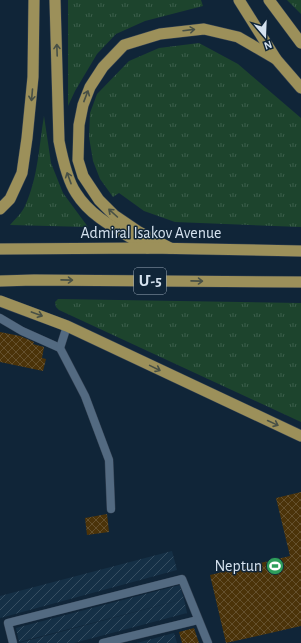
<svg xmlns="http://www.w3.org/2000/svg" width="301" height="643" font-family="'Alegreya Sans','Noto Sans Armenian',sans-serif">
<style>
.industrial{fill:url(#industrial-furrows)}
.grass{fill:url(#grass-tufts)}
.building{fill:url(#building-cross-hatch)}
.lines{fill:none;stroke-linecap:round;stroke-linejoin:round}
.service-casing{stroke:#334051;stroke-width:9}
.trunk-casing{stroke:#334051;stroke-width:12}
.service{stroke:#536a81;stroke-width:8}
.trunk{stroke:#9c905a;stroke-width:11}
.oneway{stroke:#485046}
.labels{text-anchor:middle;dominant-baseline:central;stroke-width:3;stroke-linejoin:round;paint-order:stroke}
.shield{fill:#102538;stroke:#9aa9b8;stroke-width:1}
.shield-label{font-size:15px;font-weight:bold;fill:#d5e2ef}
.street-label{font-size:16px;fill:#d5e2ef;stroke:#102538}
.poi-label{font-size:16px;fill:#d5e2ef;stroke:#102538;text-anchor:end}
</style>
<defs>
<pattern id="industrial-furrows" width="10" height="10" patternUnits="userSpaceOnUse"><rect width="10" height="10" fill="#153046"/><path d="M-1 1l2-2M0 10L10 0M9 11l2-2" fill="none" stroke="#364e61"/></pattern>
<pattern id="grass-tufts" width="24" height="20" patternUnits="userSpaceOnUse"><rect width="24" height="20" fill="#1d442d"/><path d="M3 7l-1-3M5 7V3M7 7l1-3M15 17l-1-3M17 17v-4M19 17l1-3" fill="none" stroke="#3d5f4c"/></pattern>
<pattern id="building-cross-hatch" width="8" height="8" patternUnits="userSpaceOnUse"><rect width="8" height="8" fill="#4b3309"/><path d="M0 0l8 8M0 8l8-8" fill="none" stroke="#64502d"/></pattern>
</defs>
<rect width="100%" height="100%" fill="#102538"/>
<g class="industrial">
<polygon points="172,551 177,570 0,618 0,596"/>
<polygon points="180,585 184,599 19,642 16,628"/>
<polygon points="184,599 187,613 74,643 19,643"/>
<polygon points="174,633 177,643 137,643"/>
</g>
<g class="grass">
<polygon points="68,0 201,0 203,6 145,21 116,34 97,54 75,91 68,106"/>
<polygon points="287,0 301,0 301,14"/>
<polygon points="199,43 238,64 301,118 301,227 175,222 144,211 119,193 113,197 100,179 93,161 89,137 90,113 97,94 129,61 159,48"/>
<path d="M 44,116 L 51,163 L 63,193 L 88,227 L 10,225 C 15,219 22,213 25,206 C 38,178 39,146 44,116 Z"/>
<polygon points="58,299 301,303 301,422 59,310 56,307 55,302"/>
</g>
<g class="building">
<polygon points="0,332 20,336 34,342 33,344 44,347 42,358 46,359 43,371 0,362"/>
<polygon points="301,492 301,626 226,643 210,575 290,556 276,498"/>
<polygon points="107,514 109,532 87,535 85,518"/>
<polygon points="194,628 199,643 182,643 179,632"/>
</g>
<g class="lines">
<defs>
<g id="service">
<polyline points="0,318 22,331 60,348"/>
<polyline points="67,326 60,348 85,396 109,460 111,509"/>
<polyline points="13,643 8,623 182,579 208,643"/>
<polyline points="103,643 198,620"/>
</g>
<g id="trunk">
<path d="M 55,0 L 59,141 C 62,156 67,180 76,193 C 92,219 123,232 148,248"/>
<polyline points="239,0 276,59 301,88"/>
<polyline points="269,0 301,43"/>
<polyline points="0,209 10,199 22,173 27,138 33,77 34,0"/>
<polyline points="170,248 139,232 114,215 99,200 83,176 78,160 79,125 83,105 90,87 103,67 124,45 160,34 204,29 238,37 276,59"/>
<polyline points="0,249 149,248 301,251"/>
<polyline points="0,281 34,280 301,282"/>
<polyline points="0,301 67,326 301,436"/>
</g>
</defs>
<use href="#service" class="service-casing"/>
<use href="#trunk" class="trunk-casing"/>
<use href="#service" class="service"/>
<use href="#trunk" class="trunk"/>
</g>
<defs><path id="oneway-shaft" d="M-6 0H5M1.5-3L5.5 0L1.5 3" fill="none" stroke-width="1.6" stroke-linecap="round" stroke-linejoin="round"/></defs>
<g class="oneway">
<use href="#oneway-shaft" transform="translate(189 30) rotate(-7)"/>
<use href="#oneway-shaft" transform="translate(57 50) rotate(-92)"/>
<use href="#oneway-shaft" transform="translate(32 95) rotate(95)"/>
<use href="#oneway-shaft" transform="translate(86 96) rotate(-69)"/>
<use href="#oneway-shaft" transform="translate(69 178) rotate(-110)"/>
<use href="#oneway-shaft" transform="translate(113 213) rotate(-138)"/>
<use href="#oneway-shaft" transform="translate(67 280) rotate(1)"/>
<use href="#oneway-shaft" transform="translate(197 281) rotate(1)"/>
<use href="#oneway-shaft" transform="translate(37 314) rotate(20)"/>
<use href="#oneway-shaft" transform="translate(155 368) rotate(26)"/>
<use href="#oneway-shaft" transform="translate(273 423) rotate(25)"/>
</g>
<defs>
<symbol id="stadium-disc" viewBox="-11 -11 22 22"><circle r="9.5" fill="#2e9e5b" stroke="#102538"/><path d="M0-5a6.5 5 0 1 0 0 10a6.5 5 0 1 0 0-10ZM-3.5-1.8h7v3.6h-7Z" fill="#fff"/></symbol>
</defs>
<g fill-rule="evenodd">
<use href="#stadium-disc" x="265" y="556" width="20" height="20"/>
</g>
<g class="labels">
<rect class="shield" x="134" y="268" width="32" height="26" rx="3"/>
<g class="shield-label">
<text x="150" y="281">Մ-5</text>
</g>
<g class="street-label">
<text x="151" y="233">Admiral Isakov Avenue</text>
</g>
<g class="poi-label">
<text x="262" y="566">Neptun</text>
</g>
</g>
<g transform="translate(265 36) rotate(161)" stroke="#102538" stroke-width="3" paint-order="stroke">
<path d="M0-3L7 15L0 10L-7 15Z" fill="#d5e2ef"/>
<text y="-6" font-size="11" font-weight="bold" text-anchor="middle" fill="#d5e2ef">N</text>
</g>
</svg>
